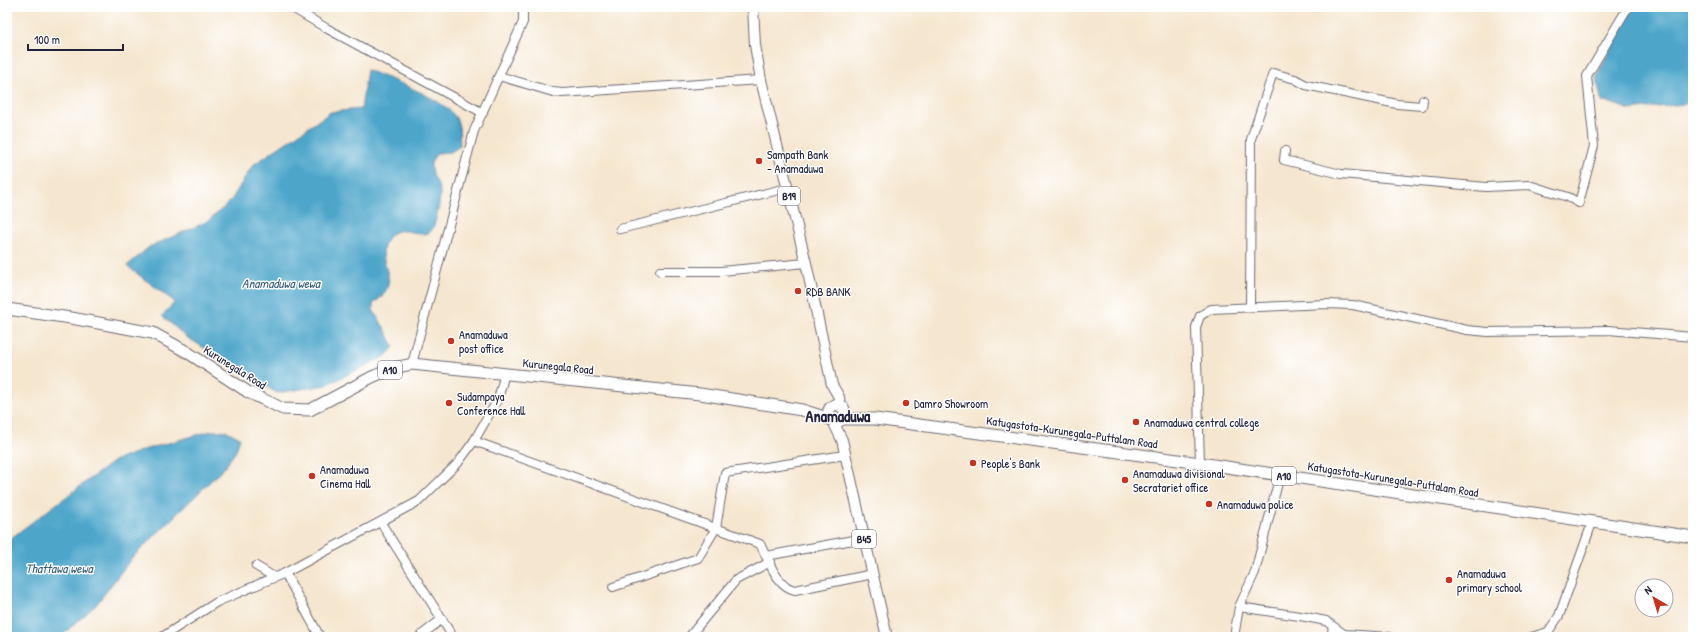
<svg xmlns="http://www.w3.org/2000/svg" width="1700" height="644" font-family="'Patrick Hand',sans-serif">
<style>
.water{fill:#4da6ca;stroke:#386482}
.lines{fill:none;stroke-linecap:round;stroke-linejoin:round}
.minor-casing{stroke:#6c676f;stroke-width:10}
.major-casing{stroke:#6c676f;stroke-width:12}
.highway-casing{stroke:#6c676f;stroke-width:13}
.minor{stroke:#fff;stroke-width:8}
.major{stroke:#fff;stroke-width:10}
.highway{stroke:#fff;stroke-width:11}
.poi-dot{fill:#c8321e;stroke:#fff;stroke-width:1.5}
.labels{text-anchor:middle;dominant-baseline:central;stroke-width:3;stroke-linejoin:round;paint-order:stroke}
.shield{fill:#fff;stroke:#646476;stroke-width:1}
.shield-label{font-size:11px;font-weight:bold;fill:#22223b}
.poi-label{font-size:12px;fill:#22223b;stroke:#fff;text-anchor:start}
.street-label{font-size:12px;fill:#22223b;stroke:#fff}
.water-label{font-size:13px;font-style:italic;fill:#355d7b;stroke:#fff}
.district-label{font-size:16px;font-weight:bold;fill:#22223b;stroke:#fff}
</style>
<rect width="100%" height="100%" fill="#fff"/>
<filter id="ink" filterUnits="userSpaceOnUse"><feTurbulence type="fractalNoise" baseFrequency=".025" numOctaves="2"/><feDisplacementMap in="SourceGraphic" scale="8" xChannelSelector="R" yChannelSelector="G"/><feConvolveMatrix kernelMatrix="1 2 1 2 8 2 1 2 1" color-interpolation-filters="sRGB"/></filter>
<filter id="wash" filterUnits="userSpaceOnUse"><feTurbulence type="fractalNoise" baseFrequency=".012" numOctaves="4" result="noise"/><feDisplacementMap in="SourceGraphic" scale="16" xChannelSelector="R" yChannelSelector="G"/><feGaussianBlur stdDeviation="0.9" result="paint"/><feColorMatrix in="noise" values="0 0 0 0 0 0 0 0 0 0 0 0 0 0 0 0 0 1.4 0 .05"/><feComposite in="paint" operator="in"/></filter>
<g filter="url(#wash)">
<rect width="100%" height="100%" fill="#f5e6cf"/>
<g class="water">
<polygon points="1634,7 1693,7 1693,103 1630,110 1611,103 1602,102 1596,77 1620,30"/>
<path d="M 367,70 C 389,79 444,98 456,118 C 461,126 459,137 460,146 L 451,152 L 437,153 C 423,169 437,176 440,192 C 441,197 436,223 433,228 C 426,245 397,217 386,241 C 374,265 406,281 373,304 L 373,310 L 385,329 L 394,347 L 386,356 L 326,385 L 277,393 L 185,336 L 162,316 L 175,302 L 127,266 L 149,247 L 208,221 L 230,202 L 253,165 L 331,112 L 361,109 Z"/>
<polygon points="211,431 227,431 240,438 236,451 224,468 131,559 96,605 60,637 7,637 7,541 114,461 143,450"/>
</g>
</g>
<g filter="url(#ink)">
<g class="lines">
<defs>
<g id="minor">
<polyline points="291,7 326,28 483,113"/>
<polyline points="499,76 553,92 562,93 761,80"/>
<polyline points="1285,151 1284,160 1341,174 1486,187 1529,185 1568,197 1579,203 1594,146 1587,76 1628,7"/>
<polyline points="620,229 787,188"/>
<polyline points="660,271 721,271 806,263"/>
<polyline points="1250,307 1251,139 1273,73 1295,79 1306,85 1397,104 1422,106 1423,100"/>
<polyline points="412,364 474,131 523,22 523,11 521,7"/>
<path d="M 474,441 L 760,544 C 768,559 777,587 795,590 L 873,574"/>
<polyline points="1200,463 1196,327 1200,316 1211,309 1326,304 1353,305 1467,330 1488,332 1608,330 1693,337"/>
<polyline points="381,523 453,637"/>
<polyline points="766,556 864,538"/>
<polyline points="256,566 274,577"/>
<polyline points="285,573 320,637"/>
<polyline points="613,587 698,558 716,528 725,473 845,455"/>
<polyline points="1239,607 1306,617 1326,621 1344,634 1390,637"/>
<polyline points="162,637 217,602 285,573 419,501 458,463 474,441 498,399 505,373"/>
<polyline points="419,637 442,619"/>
<polyline points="689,637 736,580 770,562"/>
<polyline points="1234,637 1239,607 1255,572 1280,475"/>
<polyline points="1331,637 1333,627"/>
<polyline points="1531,637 1548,632 1559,616 1592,523"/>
</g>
<g id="major">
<polyline points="753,7 755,45 761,80 806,263 832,385 839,397 840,405"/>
<polyline points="833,421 842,440 887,637"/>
</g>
<g id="highway">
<polyline points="7,309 71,318 153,333 187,352 248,392 283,409 310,410 372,377 394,368 412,364 700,394 802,410 830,419"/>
<path d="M 843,419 L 845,413 L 843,407 L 837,404 C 830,406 827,410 829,417 L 837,422 L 843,419 L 875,419 L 1200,463 L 1693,537"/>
</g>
</defs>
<use href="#minor" class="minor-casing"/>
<use href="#major" class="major-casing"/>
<use href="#highway" class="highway-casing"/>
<use href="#minor" class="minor"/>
<use href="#major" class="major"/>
<use href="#highway" class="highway"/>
</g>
</g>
<g class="poi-dot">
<circle cx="759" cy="161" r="4"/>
<circle cx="798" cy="291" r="4"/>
<circle cx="451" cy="341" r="4"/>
<circle cx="449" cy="403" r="4"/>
<circle cx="906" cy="403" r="4"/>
<circle cx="1136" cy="422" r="4"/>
<circle cx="973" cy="463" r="4"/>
<circle cx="312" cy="476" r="4"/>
<circle cx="1125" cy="480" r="4"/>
<circle cx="1209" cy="504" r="4"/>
<circle cx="1449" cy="580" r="4"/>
</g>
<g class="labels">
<g class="shield">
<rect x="778" y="187" width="22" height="18" rx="3"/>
<rect x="378" y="361" width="24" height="18" rx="3"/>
<rect x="1272" y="467" width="24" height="18" rx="3"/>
<rect x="852" y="530" width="24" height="18" rx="3"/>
</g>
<g class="shield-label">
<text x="789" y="196">B19</text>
<text x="390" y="370">A10</text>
<text x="1284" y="476">A10</text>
<text x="864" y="539">B45</text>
</g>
<g class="poi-label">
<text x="767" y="154">Sampath Bank<tspan x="767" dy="14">- Anamaduwa</tspan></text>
<text x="806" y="291">RDB BANK</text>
<text x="459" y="334">Anamaduwa<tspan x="459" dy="14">post office</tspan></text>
<text x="457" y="396">Sudampaya<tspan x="457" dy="14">Conference Hall</tspan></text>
<text x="914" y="403">Damro Showroom</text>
<text x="1144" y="422">Anamaduwa central college</text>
<text x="981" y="463">People's Bank</text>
<text x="320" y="469">Anamaduwa<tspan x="320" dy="14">Cinema Hall</tspan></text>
<text x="1133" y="473">Anamaduwa divisional<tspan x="1133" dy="14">Secratariet office</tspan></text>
<text x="1217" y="504">Anamaduwa police</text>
<text x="1457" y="573">Anamaduwa<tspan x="1457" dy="14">primary school</tspan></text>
</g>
<g class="street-label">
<text transform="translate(558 366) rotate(6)">Kurunegala Road</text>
<text transform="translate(235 367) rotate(32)">Kurunegala Road</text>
<text transform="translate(1072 432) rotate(8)">Katugastota-Kurunegala-Puttalam Road</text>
<text transform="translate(1393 479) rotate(9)">Katugastota-Kurunegala-Puttalam Road</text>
</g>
<g class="water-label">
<text x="281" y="283">Anamaduwa wewa</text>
<text x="59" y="568">Thattawa wewa</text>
</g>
<g class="district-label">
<text x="838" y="416">Anamaduwa</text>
</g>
</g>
<rect width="1700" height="644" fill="none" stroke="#fff" stroke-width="24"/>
<g transform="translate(1654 598) rotate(322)"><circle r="19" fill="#ffffff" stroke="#a7a7b1"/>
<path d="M0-3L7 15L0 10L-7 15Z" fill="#c8321e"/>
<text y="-6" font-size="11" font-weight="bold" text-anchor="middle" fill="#22223b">N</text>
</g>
<path d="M28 44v6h95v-6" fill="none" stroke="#22223b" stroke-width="2"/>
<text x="34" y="44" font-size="12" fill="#22223b" stroke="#ffffff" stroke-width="3" paint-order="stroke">100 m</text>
</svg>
